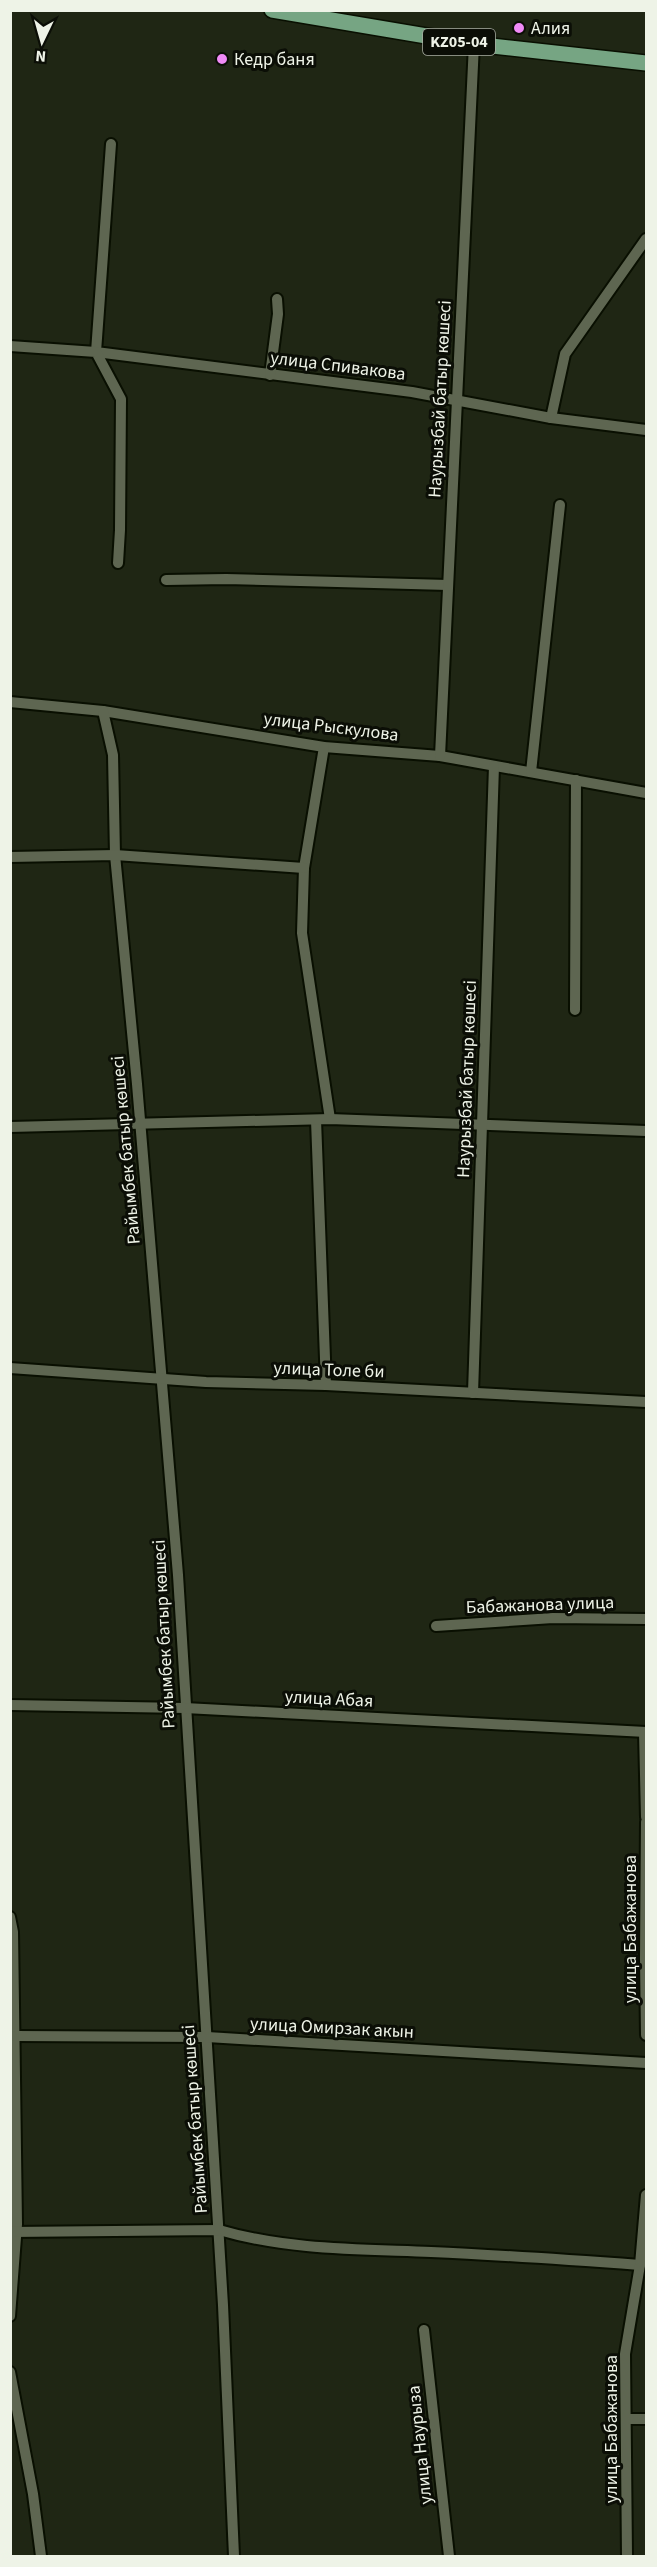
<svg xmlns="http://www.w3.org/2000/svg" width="657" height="2567" font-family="'Source Sans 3',sans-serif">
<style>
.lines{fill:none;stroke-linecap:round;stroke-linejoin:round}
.minor-casing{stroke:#090f01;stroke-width:14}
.primary-casing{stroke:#090f01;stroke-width:18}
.minor{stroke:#5e6651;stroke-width:10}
.primary{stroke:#76a583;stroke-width:15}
.poi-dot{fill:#f08bf6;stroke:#0b0e06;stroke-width:2}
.labels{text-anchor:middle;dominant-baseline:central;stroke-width:6;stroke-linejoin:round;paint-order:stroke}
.shield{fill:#0b0e06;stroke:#aaaea4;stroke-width:1.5}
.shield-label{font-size:16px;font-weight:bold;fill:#eef3e7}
.poi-label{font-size:18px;fill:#eef3e7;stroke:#0b0e06;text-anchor:start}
.street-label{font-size:18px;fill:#eef3e7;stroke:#0b0e06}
</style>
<rect width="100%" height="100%" fill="#1f2614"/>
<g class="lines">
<defs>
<g id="minor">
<polyline points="111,144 96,352 412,392 551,418 646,430"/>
<polyline points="10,346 96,352 121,399 120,530 118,563"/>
<polyline points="270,375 278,314 277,299"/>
<polyline points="551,418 565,354 646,239"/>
<polyline points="166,580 226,579 448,585"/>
<polyline points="10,702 103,711 324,747 440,756 646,793"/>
<polyline points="103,711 113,755 115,855 137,1084 178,1575 223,2305 234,2556"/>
<polyline points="324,747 304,868 302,933 330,1119"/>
<polyline points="440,756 474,44"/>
<polyline points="531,772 560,505"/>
<polyline points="10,857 115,855 304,868"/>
<polyline points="575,1010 576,780"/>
<polyline points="316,1120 326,1385"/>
<polyline points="10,1127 330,1119 646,1131"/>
<polyline points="10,1368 206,1382 326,1385 646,1402"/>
<polyline points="473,1393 494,766"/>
<polyline points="436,1626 553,1618 646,1619"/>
<polyline points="10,1705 185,1708 646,1732"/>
<polyline points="644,1732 646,1817"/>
<polyline points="646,1822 645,1959 646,2035"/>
<polyline points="10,1917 13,1932 17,2224 10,2316"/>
<polyline points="15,2036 207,2037 646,2063"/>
<path d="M 10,2232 L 219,2230 C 287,2250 360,2249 431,2252 C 501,2255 571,2260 640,2265"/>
<polyline points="424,2330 449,2556"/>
<polyline points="10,2372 33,2494 41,2556"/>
<polyline points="627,2419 646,2419"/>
<polyline points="627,2556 625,2354 640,2265 646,2195"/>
</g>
<polyline id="primary" points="272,10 474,44 646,63"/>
</defs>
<use href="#minor" class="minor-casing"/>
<use href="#primary" class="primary-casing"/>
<use href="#minor" class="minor"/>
<use href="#primary" class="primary"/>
</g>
<g class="poi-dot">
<circle cx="519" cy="28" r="6"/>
<circle cx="222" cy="59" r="6"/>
</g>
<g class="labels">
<rect class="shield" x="423" y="29" width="72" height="26" rx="4.5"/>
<g class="shield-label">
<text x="459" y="42">KZ05-04</text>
</g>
<g class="poi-label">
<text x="531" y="28">Алия</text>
<text x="234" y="59">Кедр баня</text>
</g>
<g class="street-label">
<text transform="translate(338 366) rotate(7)">улица Спивакова</text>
<text transform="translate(440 399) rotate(-87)">Наурызбай батыр көшесі</text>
<text transform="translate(331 727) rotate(7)">улица Рыскулова</text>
<text transform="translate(467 1079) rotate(-88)">Наурызбай батыр көшесі</text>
<text transform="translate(126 1150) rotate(-95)">Райымбек батыр көшесі</text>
<text transform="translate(329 1370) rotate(2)">улица Толе би</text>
<text transform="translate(540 1605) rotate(-2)">Бабажанова улица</text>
<text transform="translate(164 1634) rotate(-93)">Райымбек батыр көшесі</text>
<text transform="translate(329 1699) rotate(3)">улица Абая</text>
<text transform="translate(630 1929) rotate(-90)">улица Бабажанова</text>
<text transform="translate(332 2028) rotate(3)">улица Омирзак акын</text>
<text transform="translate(195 2119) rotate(-94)">Райымбек батыр көшесі</text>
<text transform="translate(611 2429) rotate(-90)">улица Бабажанова</text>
<text transform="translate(420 2445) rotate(-96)">улица Наурыза</text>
</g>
</g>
<rect width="657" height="2567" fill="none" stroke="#eef3e7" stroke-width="24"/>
<g transform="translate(42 42) rotate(185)" stroke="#0b0e06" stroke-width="4.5" paint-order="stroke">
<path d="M0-4.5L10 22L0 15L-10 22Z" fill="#eef3e7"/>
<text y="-9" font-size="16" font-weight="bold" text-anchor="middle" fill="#eef3e7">N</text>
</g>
</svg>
